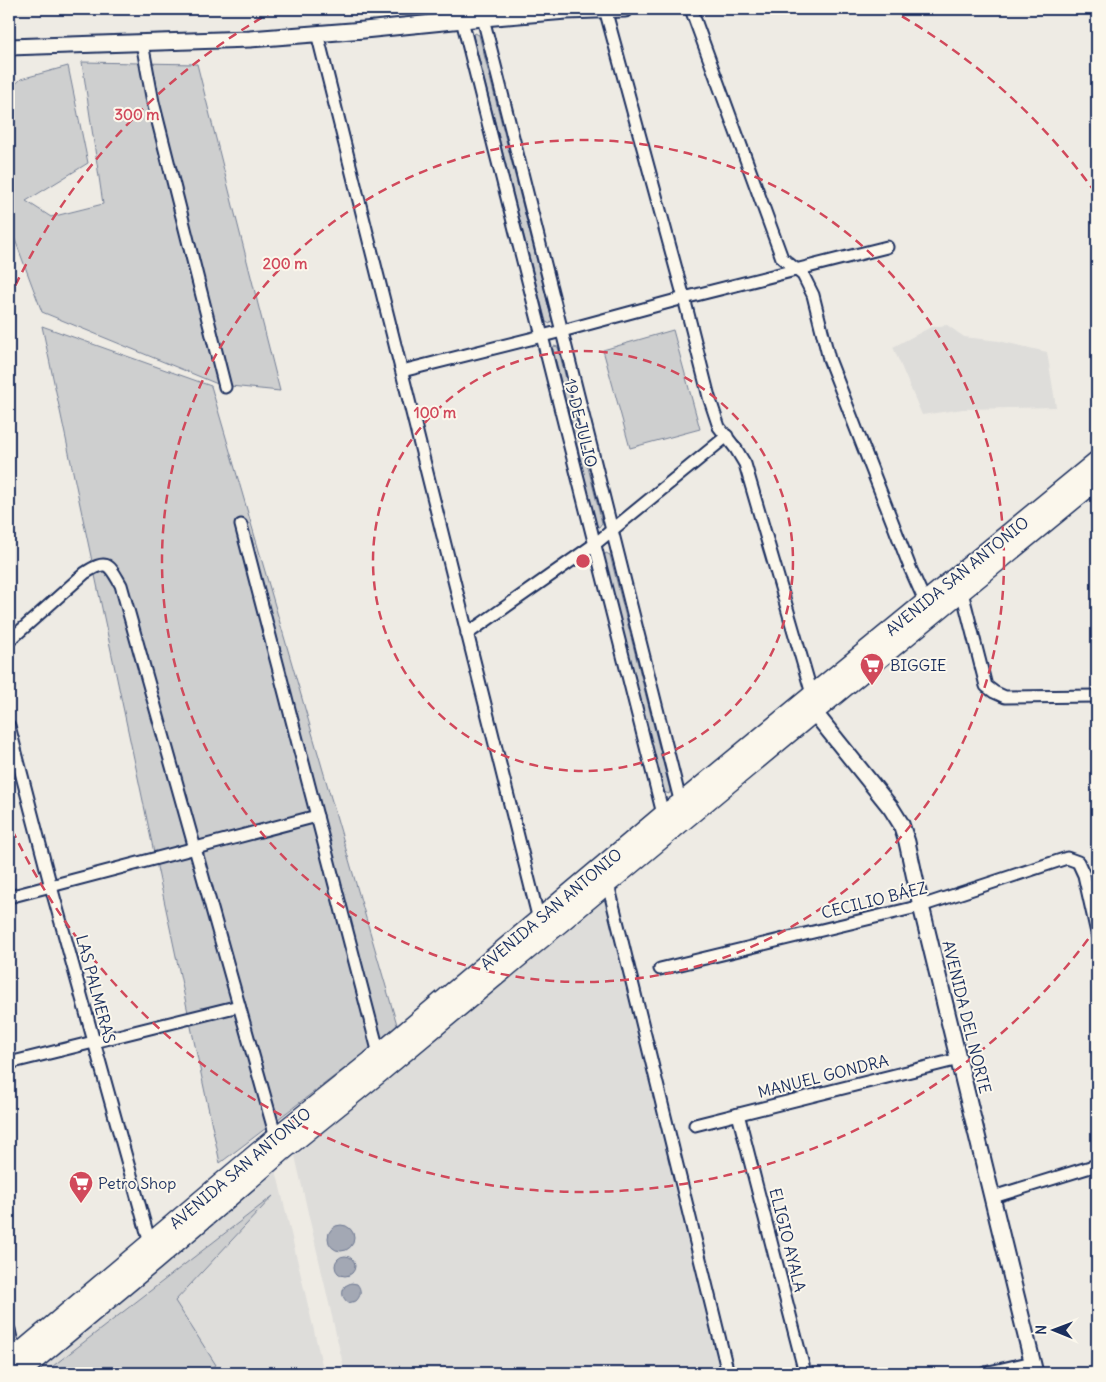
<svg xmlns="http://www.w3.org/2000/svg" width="1106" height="1382" font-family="Delius,sans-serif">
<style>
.built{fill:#deddda}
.green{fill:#cecfcf;stroke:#747f96}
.water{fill:#a3a8b4;stroke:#6d7892}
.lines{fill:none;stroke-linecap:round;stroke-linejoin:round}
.minor-casing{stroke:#1b2f5e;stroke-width:15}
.tertiary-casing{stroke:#1b2f5e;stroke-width:19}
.primary-casing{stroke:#1b2f5e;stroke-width:22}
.minor{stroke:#fbf7ec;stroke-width:11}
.tertiary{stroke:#fbf7ec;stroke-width:15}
.primary{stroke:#fbf7ec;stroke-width:19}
.ring{fill:none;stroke:#d1495b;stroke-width:2.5;stroke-dasharray:9 6}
.labels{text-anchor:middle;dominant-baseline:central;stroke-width:4;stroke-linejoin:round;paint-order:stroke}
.street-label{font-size:16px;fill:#1b2f5e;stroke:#fbf7ec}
.poi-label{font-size:16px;fill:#1b2f5e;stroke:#fbf7ec;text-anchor:start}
.centre{fill:#d1495b;stroke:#fbf7ec;stroke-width:2.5}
.ring-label{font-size:15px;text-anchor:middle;font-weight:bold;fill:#d1495b;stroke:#fbf7ec;stroke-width:4;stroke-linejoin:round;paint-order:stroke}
</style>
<rect width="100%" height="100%" fill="#eeebe4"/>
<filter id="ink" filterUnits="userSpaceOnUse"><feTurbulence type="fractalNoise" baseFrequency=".02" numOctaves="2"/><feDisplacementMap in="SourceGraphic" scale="10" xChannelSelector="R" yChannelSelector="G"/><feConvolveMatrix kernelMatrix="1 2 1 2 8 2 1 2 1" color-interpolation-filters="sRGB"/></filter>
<g filter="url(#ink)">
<g class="built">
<polygon points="947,325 964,337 999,341 1047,352 1056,407 963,409 922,415 893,347 931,327"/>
<polygon points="605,897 724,1373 345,1373 295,1156"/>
<polygon points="275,1166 324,1373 29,1373"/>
</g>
<g class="green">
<polygon points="475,33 479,35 552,320 550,324 546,322 473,36"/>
<polygon points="82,62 197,64 280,391 220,385 42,312 14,237 9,214 9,90 21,79 68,66 88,163 26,201 51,217 103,204"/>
<polygon points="42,326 211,386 398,1028 220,1163"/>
<polygon points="673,330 700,429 630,448 603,350"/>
<polygon points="554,346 558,347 602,523 599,527 596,525 553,349"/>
<polygon points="606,553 610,555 670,790 669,794 664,792 604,556"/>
<polygon points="273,1196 175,1301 216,1365 200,1373 44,1373"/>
</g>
<g class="water">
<circle cx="341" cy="1238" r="13"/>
<circle cx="345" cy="1266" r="10"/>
<path d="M 351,1283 L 357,1284 C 362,1290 361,1296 356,1301 L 348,1303 C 342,1297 341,1293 345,1286 Z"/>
</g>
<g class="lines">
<defs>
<g id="minor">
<polyline points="605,9 684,298 709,397 719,427 736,449 745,464 812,694"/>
<polyline points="691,9 782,258 803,275 813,295 829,359 911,570 927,606"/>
<polyline points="483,18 682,808"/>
<polyline points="462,20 664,818"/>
<polyline points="317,33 539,920"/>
<polyline points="142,43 153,102 225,387"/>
<polyline points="402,371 562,331 684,298 887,247"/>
<polyline points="241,525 379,1054"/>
<polyline points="961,588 986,686 994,692 1005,697 1097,696"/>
<polyline points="467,634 595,544 727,436"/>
<path d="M 9,641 L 85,573 C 108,558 109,565 121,585 L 276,1137 L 278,1140"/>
<polyline points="9,726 50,883 151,1247"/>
<polyline points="607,880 728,1373"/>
<polyline points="9,897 317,816"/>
<polyline points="660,969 921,906 1067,858 1078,862 1084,875 1097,933"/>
<polyline points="9,1063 239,1006"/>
<polyline points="738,1114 805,1373"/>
<polyline points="695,1125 959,1059"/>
<polyline points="993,1197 1097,1165"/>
<polyline points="9,1330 16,1361"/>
<polyline points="985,1373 1033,1362"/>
</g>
<g id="tertiary">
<polyline points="9,47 250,39 364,30 483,18 566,11 625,9"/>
<polyline points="813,701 814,712 891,808 901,824 907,842 921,906 1035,1373"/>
</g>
<g id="primary">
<polyline points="9,1362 276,1137 371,1061 663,815 681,803 1097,461"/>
<polyline points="19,1373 154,1261 285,1149 378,1074 814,712 1097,480"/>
</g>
</defs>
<use href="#minor" class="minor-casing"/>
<use href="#tertiary" class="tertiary-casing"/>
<use href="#primary" class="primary-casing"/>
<use href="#minor" class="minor"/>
<use href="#tertiary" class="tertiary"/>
<use href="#primary" class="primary"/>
</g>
</g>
<g class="ring">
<circle cx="583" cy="561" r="210"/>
<circle cx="583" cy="561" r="421"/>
<path d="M1097 927A631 631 0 0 1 9 823M9 299A631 631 0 0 1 277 9M889 9A631 631 0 0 1 1097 195"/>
</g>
<defs>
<symbol id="supermarket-pin" viewBox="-11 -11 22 30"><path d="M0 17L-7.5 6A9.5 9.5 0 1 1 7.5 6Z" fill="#d1495b" stroke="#fbf7ec"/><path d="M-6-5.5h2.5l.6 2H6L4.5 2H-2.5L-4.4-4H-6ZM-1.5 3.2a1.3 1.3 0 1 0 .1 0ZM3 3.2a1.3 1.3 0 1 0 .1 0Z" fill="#fff"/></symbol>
</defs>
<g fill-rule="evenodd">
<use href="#supermarket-pin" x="858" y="651" width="28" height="38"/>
<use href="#supermarket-pin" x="67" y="1169" width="28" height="38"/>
</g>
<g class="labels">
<g class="street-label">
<text transform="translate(581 423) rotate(76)">19 DE JULIO</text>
<text transform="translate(957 576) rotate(-39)">AVENIDA SAN ANTONIO</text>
<text transform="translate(874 900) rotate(-14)">CECILIO BÁEZ</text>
<text transform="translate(551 909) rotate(-40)">AVENIDA SAN ANTONIO</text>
<text transform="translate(96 989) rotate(75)">LAS PALMERAS</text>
<text transform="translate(967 1017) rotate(76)">AVENIDA DEL NORTE</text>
<text transform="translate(823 1076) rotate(-14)">MANUEL GONDRA</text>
<text transform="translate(240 1168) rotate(-40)">AVENIDA SAN ANTONIO</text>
<text transform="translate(788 1240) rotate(76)">ELIGIO AYALA</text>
</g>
<g class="poi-label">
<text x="890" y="665">BIGGIE</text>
<text x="98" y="1183">Petro Shop</text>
</g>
</g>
<circle cx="583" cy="561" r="8" class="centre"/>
<g class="ring-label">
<text x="137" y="120">300 m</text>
<text x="285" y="269">200 m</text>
<text x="435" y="418">100 m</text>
</g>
<rect width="1106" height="1382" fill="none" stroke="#fbf7ec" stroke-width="30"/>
<rect x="15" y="15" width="1076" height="1352" fill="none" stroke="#1b2f5e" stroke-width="2" filter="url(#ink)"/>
<g transform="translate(1054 1330) rotate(271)" stroke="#fbf7ec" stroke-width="4" paint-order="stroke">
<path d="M0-4L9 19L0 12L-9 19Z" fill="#1b2f5e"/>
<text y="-8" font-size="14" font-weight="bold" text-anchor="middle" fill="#1b2f5e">N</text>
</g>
</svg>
